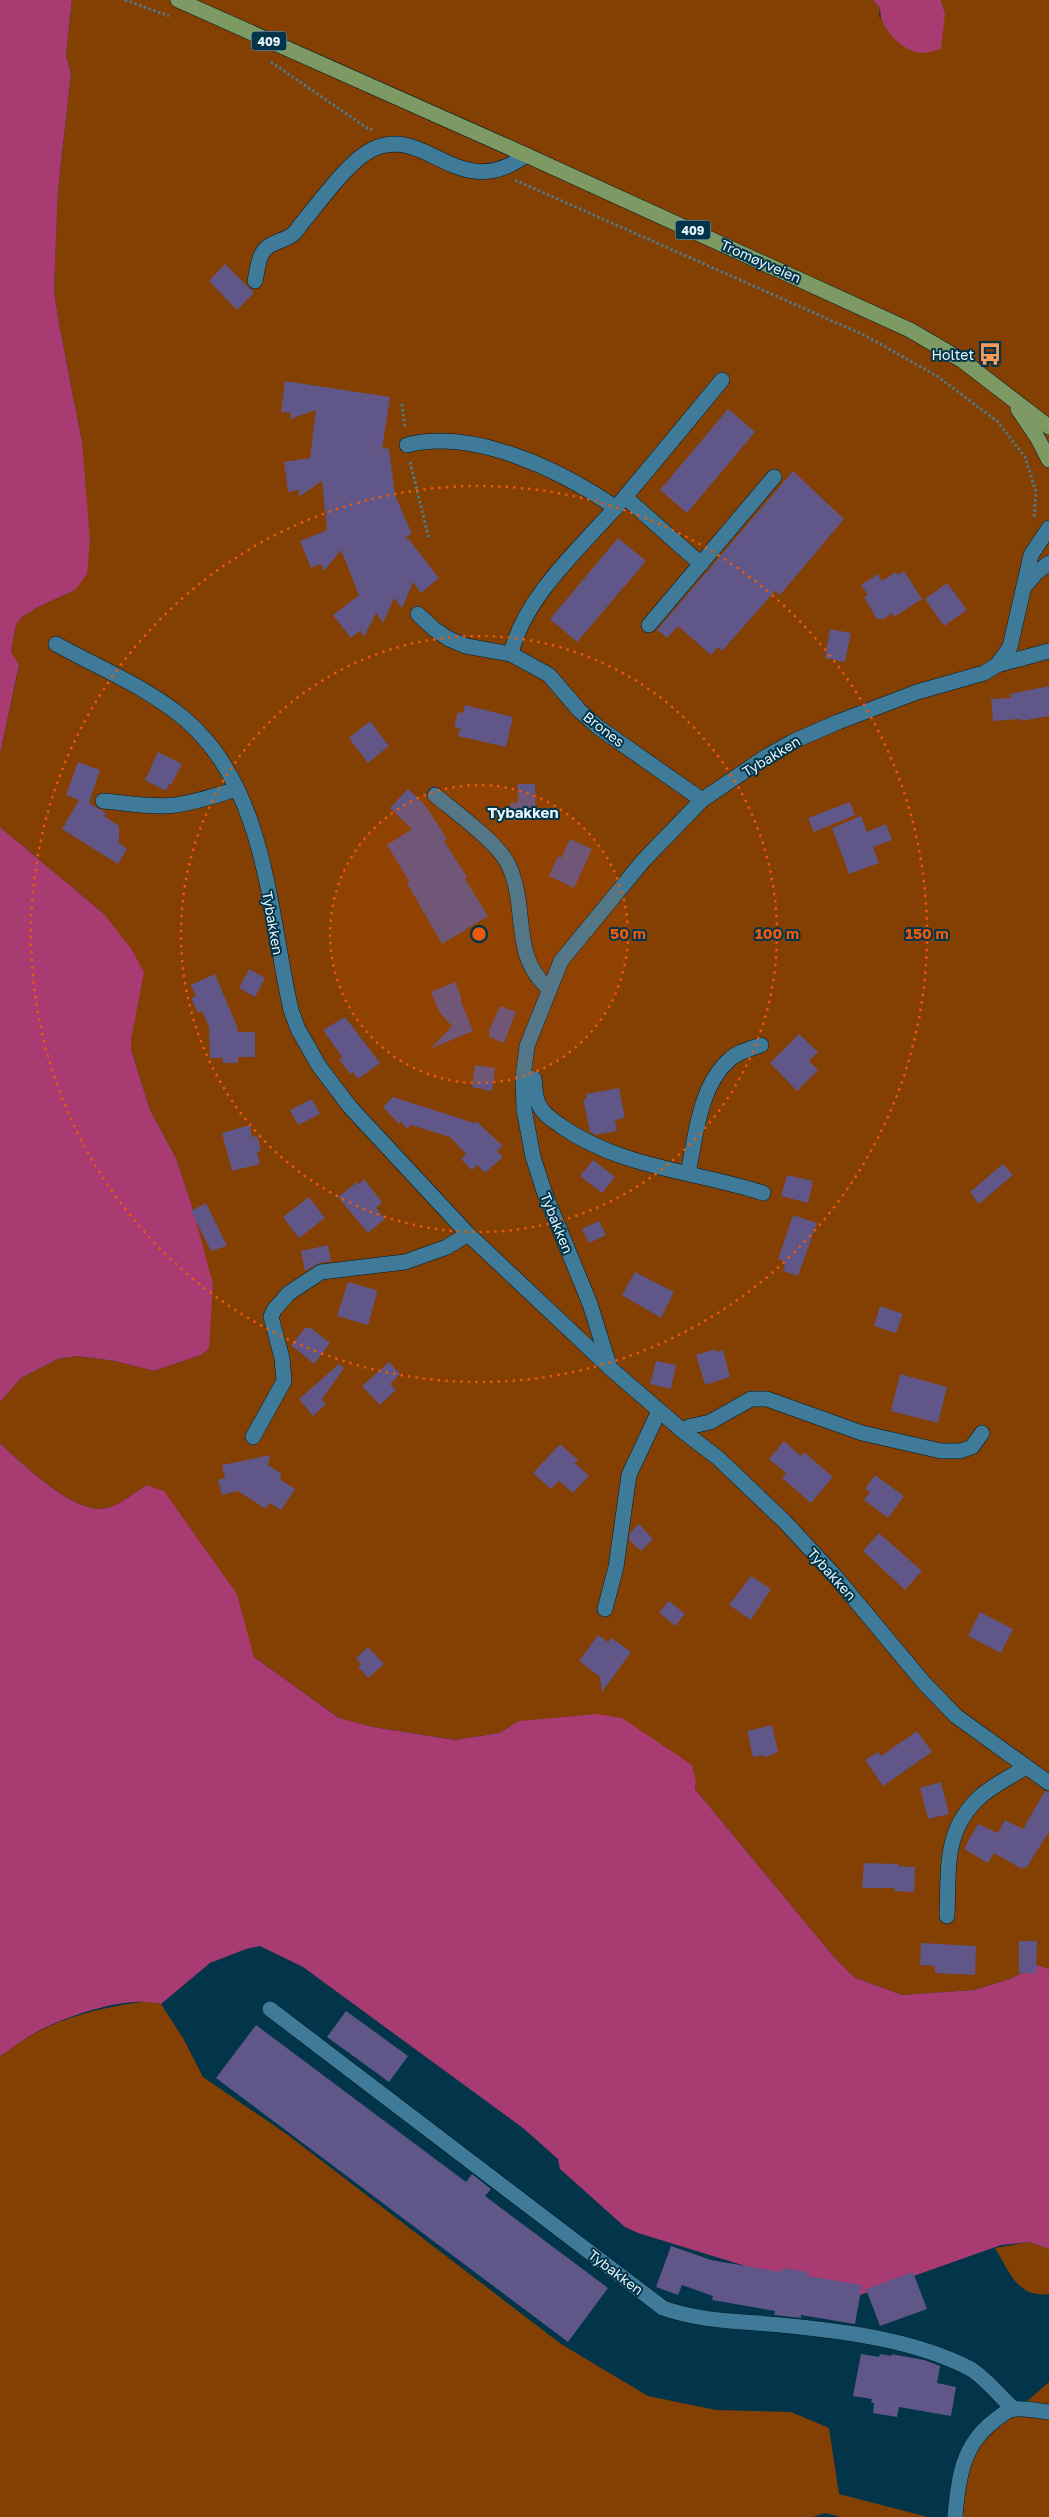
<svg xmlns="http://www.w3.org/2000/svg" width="1049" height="2517" font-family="'Golos Text',sans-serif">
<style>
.green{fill:#843f02}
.water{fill:#a83b72}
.building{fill:#605687}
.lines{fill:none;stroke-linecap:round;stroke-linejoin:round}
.minor-casing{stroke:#001b2a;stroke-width:16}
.major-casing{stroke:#001b2a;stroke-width:16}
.path{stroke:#527888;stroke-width:3;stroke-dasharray:2.5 2.5;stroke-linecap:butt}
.minor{stroke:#3f7b99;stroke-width:15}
.major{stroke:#7e9a64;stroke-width:15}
.ring{fill:none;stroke:#e8590c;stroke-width:2.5;stroke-dasharray:2.5 5}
.labels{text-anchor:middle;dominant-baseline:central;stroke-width:4;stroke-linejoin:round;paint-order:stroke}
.shield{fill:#02354a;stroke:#a3bbc6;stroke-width:1}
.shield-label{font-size:12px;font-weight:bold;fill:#e8f4fb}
.street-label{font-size:14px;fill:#e8f4fb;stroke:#02354a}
.poi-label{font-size:14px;fill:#e8f4fb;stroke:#02354a;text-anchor:end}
.neighbourhood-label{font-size:15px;font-weight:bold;fill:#e8f4fb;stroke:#02354a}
.centre{fill:#e8590c;stroke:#02354a;stroke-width:2.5}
.ring-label{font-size:15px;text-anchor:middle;font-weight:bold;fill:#e8590c;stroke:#02354a;stroke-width:4;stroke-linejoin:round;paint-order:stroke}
</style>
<rect width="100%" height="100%" fill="#02354a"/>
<g class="green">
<path d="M 72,0 L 873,0 L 880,8 L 879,17 L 945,14 L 941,0 L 1049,0 L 1049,1969 L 1037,1965 L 1010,1979 L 974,1990 L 902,1995 L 854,1977 L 834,1957 L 695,1789 L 696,1782 L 519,1721 L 499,1733 L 455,1740 L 373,1727 L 339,1718 L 254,1657 L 146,1485 C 133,1494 120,1505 106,1508 C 76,1516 20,1462 0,1443 L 0,1402 L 21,1378 L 58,1359 L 77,1356 L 115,1361 L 154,1371 L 201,1355 L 209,1349 L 192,1206 L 176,1158 L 150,1110 L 131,1049 L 103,913 L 0,827 L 0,754 L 19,666 L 11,652 L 16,625 L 22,617 L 38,607 L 75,590 L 82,442 L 58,318 L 54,290 L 58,190 L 71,74 L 66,55 Z"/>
<path d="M 151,2001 L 161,2004 L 183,2038 L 203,2077 L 288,2135 L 561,2344 L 648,2396 L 716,2410 L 791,2412 L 829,2428 L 839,2494 L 928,2517 L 841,2517 L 825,2513 L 813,2517 L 0,2517 L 0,2056 C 14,2047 28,2036 43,2029 C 77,2013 113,2005 151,2001 Z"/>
<path d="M 1029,2242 L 1049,2249 L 1049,2294 C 1017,2298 1009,2271 995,2248 Z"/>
<polygon points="1049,2382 1049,2517 948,2517 957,2468 983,2440"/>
</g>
<g class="water">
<polygon points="0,0 72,0 66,55 71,74 58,190 54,290 58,318 82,442 90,540 87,574 75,590 38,607 22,617 16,625 11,652 19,665 0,754"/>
<path d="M 873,0 L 941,0 L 945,14 L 941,49 C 936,50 928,53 922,53 C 902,52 879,27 880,8 Z"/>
<polygon points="0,827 103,913 130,947 144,972 131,1040 131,1049 150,1110 176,1158 192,1206 213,1284 209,1349 201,1355 154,1371 115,1361 77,1356 58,1359 21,1378 0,1402"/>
<path d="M 0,1443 C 20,1462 76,1516 106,1508 C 120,1505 133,1494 146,1485 L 164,1491 L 237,1594 L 254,1657 L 339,1718 L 373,1727 L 455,1740 L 499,1733 L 519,1721 L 598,1714 L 622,1718 L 692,1765 L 696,1782 L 695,1789 L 834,1957 L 854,1977 L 902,1995 L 974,1990 L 1010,1979 L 1037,1965 L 1049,1969 L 1049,2249 L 1029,2242 L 1001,2245 L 860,2295 L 752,2268 L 638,2233 L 625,2227 L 560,2169 L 558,2159 L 523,2128 L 303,1967 L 260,1946 L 246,1949 L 210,1963 L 161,2004 C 127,1995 74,2014 42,2029 C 28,2036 14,2047 0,2056 Z"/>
</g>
<g class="building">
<polygon points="225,264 254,293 237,310 209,281"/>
<polygon points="285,381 390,397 382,449 389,448 395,495 412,534 406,536 439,578 421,593 413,582 402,608 394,598 383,623 376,613 364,637 360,631 351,638 333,615 359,595 341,550 324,571 321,564 311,568 300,541 327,530 322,481 299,497 299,490 288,492 284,462 310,458 316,410 290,419 291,413 281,412"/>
<polygon points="728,409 755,432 687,513 660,490"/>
<polygon points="793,471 844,519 780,595 775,591 722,651 718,647 711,655 678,626 667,638 657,630"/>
<polygon points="618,538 646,561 577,642 550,619"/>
<polygon points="904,571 922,599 894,617 892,613 884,619 877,619 864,597 868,595 861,585 878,574 882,581 896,572 898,575"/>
<polygon points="947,583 967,610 944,626 925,599"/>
<polygon points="830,629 851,633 845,662 825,658"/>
<polygon points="1049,686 1049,716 1021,721 1021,719 993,721 991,699 1011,698 1010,694"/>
<polygon points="465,705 513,717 506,747 458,736 460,728 454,727 458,712 463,713"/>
<polygon points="370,721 389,746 368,763 349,738"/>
<polygon points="158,752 182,764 171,785 169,784 166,791 145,780"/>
<polygon points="78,762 100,770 89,803 106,813 104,816 119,826 119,843 127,849 118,864 62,829 79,800 66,795"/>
<polygon points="517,784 535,784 536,819 510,820 510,803 518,802"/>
<polygon points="408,789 425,805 447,839 444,841 467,877 465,879 488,916 442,944 407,883 409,881 387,845 412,829 390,808"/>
<polygon points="850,802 855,815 814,832 808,818"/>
<polygon points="861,816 867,832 886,824 892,840 873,847 879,863 849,874 832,828"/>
<polygon points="570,839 592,849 574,888 549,876 558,856 561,858"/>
<polygon points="249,969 265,978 255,997 239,988"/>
<polygon points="215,974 238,1029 237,1032 255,1032 255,1057 238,1057 238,1063 223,1063 223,1058 210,1058 209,1027 202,1011 198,1013 191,998 196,996 191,985"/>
<polygon points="455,982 462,999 460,999 473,1031 430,1049 452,1026 440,1013 431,992"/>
<polygon points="500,1006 516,1012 504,1043 489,1037 489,1031"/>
<polygon points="345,1017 380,1063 358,1079 353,1072 350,1074 339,1059 342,1057 323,1030"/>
<polygon points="799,1034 818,1052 809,1061 818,1070 797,1091 770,1063"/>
<polygon points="475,1065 495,1068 492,1091 472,1087"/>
<polygon points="619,1088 625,1118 615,1120 617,1131 595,1135 590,1132 583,1099 587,1099 586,1094"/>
<polygon points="393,1097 474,1123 476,1121 503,1146 497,1151 503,1157 485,1173 477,1165 472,1170 461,1159 466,1154 450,1137 411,1125 407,1129 401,1122 399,1124 383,1107"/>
<polygon points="312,1099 320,1114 298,1125 290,1110"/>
<polygon points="250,1125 252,1137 257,1136 261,1151 257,1152 260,1164 232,1171 222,1133"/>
<polygon points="593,1160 615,1177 602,1193 580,1176"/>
<polygon points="1003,1164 1013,1175 979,1204 970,1192"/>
<polygon points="787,1175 813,1181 808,1203 781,1196"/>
<polygon points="364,1179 382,1202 376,1208 385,1219 368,1233 338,1197 357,1182 359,1184"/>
<polygon points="309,1197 325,1218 299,1238 283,1217"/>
<polygon points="206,1203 227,1246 211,1251 191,1211"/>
<polygon points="793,1215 817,1223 798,1276 783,1271 785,1264 782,1264 783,1261 778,1259"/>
<polygon points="599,1221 606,1235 589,1243 582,1229"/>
<polygon points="328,1245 331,1261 319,1263 305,1271 301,1251"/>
<polygon points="635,1272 674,1292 661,1318 622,1295"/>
<polygon points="348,1282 376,1290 377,1293 368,1325 337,1316"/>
<polygon points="880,1306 903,1314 896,1333 874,1326"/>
<polygon points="305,1328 311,1328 330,1343 314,1364 291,1345"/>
<polygon points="716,1349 716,1352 723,1350 730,1377 705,1385 696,1355"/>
<polygon points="656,1361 676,1365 671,1389 650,1384"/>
<polygon points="389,1362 400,1374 390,1384 396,1390 380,1405 362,1386"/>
<polygon points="339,1364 344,1368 322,1399 326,1404 313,1416 299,1399"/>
<polygon points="900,1374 947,1387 938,1423 891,1411"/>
<polygon points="784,1441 801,1456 804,1452 833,1477 811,1503 782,1478 786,1473 769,1459"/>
<polygon points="560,1444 578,1460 575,1463 589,1476 573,1493 559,1481 551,1489 533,1473"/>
<polygon points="270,1455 268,1465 282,1474 280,1478 281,1480 295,1489 281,1510 270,1503 266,1509 238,1491 222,1495 218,1480 225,1478 222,1465"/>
<polygon points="875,1475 904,1496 888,1518 864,1500 870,1492 865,1489"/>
<polygon points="639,1524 653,1539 641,1551 629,1540 630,1533"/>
<polygon points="879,1533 922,1571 905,1590 863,1551"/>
<polygon points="751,1576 771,1589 751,1620 729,1605"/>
<polygon points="669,1601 685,1614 675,1626 659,1612"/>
<polygon points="980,1612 1013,1629 1001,1653 968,1636"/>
<polygon points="598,1635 608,1642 612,1638 631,1652 602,1692 600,1677 579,1661"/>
<polygon points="368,1647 384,1664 368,1678 358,1667 361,1664 356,1658"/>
<polygon points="772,1725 778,1752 764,1758 764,1755 753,1757 747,1731"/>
<polygon points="917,1731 932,1752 883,1786 865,1760 878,1752 881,1756"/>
<polygon points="941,1782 949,1814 928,1819 920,1788"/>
<polygon points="1045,1791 1049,1792 1049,1832 1026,1868 1023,1867 1022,1869 994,1853 988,1863 964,1849 978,1824 998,1833 1005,1820 1023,1829"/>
<polygon points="864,1863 898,1864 898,1866 915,1867 914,1892 894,1891 894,1888 862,1888"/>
<polygon points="1019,1941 1037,1941 1036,1973 1019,1973"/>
<polygon points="921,1943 976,1946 975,1975 935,1973 935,1966 920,1965"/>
<polygon points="346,2011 408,2056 389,2082 327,2037"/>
<polygon points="256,2025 466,2182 472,2174 491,2189 485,2196 608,2288 568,2342 216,2078"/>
<polygon points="671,2246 711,2260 781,2272 782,2268 808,2272 808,2276 862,2285 855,2324 801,2315 801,2318 774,2315 775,2311 712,2300 713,2296 682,2285 678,2295 656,2287"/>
<polygon points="913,2272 927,2309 880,2326 866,2289"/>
<polygon points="861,2354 879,2357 880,2354 892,2356 891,2354 924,2360 940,2366 937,2383 956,2387 951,2416 899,2407 897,2417 873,2413 874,2403 871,2403 872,2399 853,2396"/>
</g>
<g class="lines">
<defs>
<g id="minor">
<path d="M 255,281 C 257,272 258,259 263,252 C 269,242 284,241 292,235 C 296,232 299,227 302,223 C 319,203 349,160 373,149 C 427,124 459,205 526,155"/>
<path d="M 407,445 C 474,428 561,470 616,508"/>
<polyline points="625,497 701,564"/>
<polyline points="1049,528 1031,555 1010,647 997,665 984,673 917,692 838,722 794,741 767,756 702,800 643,861 561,961 527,1046 523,1077 524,1109 533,1157 545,1194 590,1304 610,1368 684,1432 718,1458 785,1522 835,1576 924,1683 956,1716 1049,1783"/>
<polyline points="1024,587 1036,573 1049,563"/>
<polyline points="418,614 434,629 449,639 466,646 511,654 549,675 579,710 598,727 702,800"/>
<polyline points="649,625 774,477"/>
<path d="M 56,644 C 99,668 149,688 186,720 C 267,790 269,914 291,1010 L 298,1029 L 319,1066 L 350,1107 L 468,1234 L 609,1367"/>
<path d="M 511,654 C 525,594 585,544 624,498 C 657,459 689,420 722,380"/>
<polyline points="997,665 1049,651"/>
<path d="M 435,795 C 454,811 497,842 508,864 C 529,907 510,955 548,988"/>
<path d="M 103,801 C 127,803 152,808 176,805 C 197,802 217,795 237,789"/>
<path d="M 523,1077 L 534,1079 C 535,1087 535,1098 539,1105 C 543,1114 553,1120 561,1126 C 621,1168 695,1171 763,1193"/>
<path d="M 688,1173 C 696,1136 699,1087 729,1060 C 737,1052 750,1049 761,1045"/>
<polyline points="684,1432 688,1427 710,1422 751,1399 767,1399 862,1433 941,1451 960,1451 972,1447 982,1433"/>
<polyline points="253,1437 284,1381 282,1358 271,1317 274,1310 289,1293 321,1272 405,1262 447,1247 468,1234"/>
<polyline points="605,1609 616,1567 629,1475 659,1411"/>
<path d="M 947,1916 C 949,1868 943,1829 982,1795 C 994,1785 1008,1778 1021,1770 L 1024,1765"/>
<path d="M 270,2009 L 663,2308 C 705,2323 748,2321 791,2326 C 850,2332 916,2341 969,2368 C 983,2375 1001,2398 1014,2409"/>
<path d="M 955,2517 C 958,2480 962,2445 994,2421 C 1000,2416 1007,2410 1014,2409 C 1025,2408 1038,2411 1049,2412"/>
</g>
<g id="major">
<polyline points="178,0 526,155 910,330 963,361 1049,427"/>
<polyline points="1018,409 1037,437 1049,460"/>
</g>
</defs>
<use href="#minor" class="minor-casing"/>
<use href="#major" class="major-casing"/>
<g class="path">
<polyline points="125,0 169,16"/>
<polyline points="271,62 367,128 373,130"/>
<polyline points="515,180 864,335 937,376 998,422 1025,457 1036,492 1034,519"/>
<polyline points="402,404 405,428"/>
<polyline points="410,462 429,539"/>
</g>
<use href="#minor" class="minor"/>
<use href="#major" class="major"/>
</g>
<circle cx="479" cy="934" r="149" fill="#e8590c" fill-opacity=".12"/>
<g class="ring">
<circle cx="479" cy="934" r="149"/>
<circle cx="479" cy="934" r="298"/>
<circle cx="479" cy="934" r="448"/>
</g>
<defs>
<symbol id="bus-bare" viewBox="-9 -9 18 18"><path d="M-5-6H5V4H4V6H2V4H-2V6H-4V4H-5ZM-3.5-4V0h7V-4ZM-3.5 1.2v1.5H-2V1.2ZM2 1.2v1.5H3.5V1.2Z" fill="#fe9b59" stroke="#02354a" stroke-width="2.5" paint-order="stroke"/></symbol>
</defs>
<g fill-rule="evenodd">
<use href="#bus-bare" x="974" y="338" width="32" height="32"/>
</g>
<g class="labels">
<g class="shield">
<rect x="251.5" y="31.5" width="35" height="19" rx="4"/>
<rect x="675.5" y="220.5" width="35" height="19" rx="4"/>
</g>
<g class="shield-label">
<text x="269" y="41">409</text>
<text x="693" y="230">409</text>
</g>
<g class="street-label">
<text transform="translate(761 261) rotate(24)">Tromøyveien</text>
<text transform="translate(604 729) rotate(38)">Brones</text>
<text transform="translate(771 756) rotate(-31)">Tybakken</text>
<text transform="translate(273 923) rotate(80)">Tybakken</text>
<text transform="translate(557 1223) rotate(68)">Tybakken</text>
<text transform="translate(832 1574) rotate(48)">Tybakken</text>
<text transform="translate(616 2272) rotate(37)">Tybakken</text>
</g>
<g class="poi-label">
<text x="974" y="354">Holtet</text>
</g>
<g class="neighbourhood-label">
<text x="523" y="812">Tybakken</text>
</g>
</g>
<circle cx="479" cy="934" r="8" class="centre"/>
<g class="ring-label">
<text x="628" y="939">50 m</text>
<text x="777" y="939">100 m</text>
<text x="927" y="939">150 m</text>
</g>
</svg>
